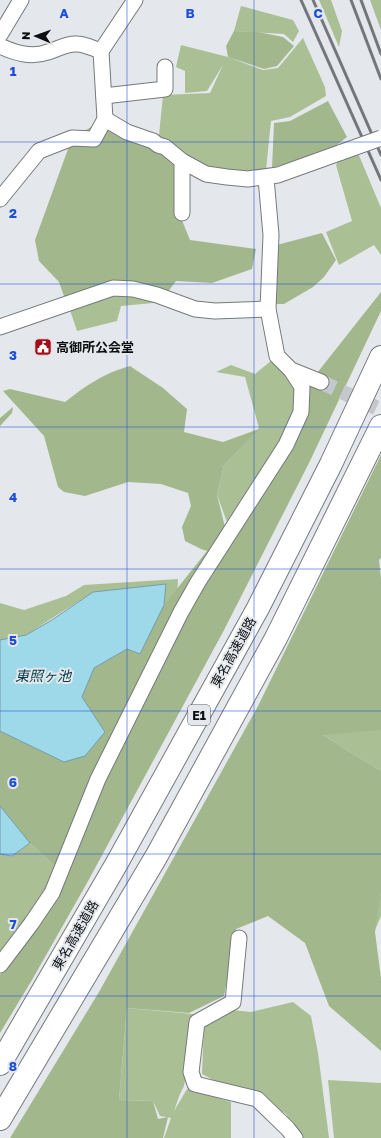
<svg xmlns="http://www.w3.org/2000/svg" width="381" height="1138" font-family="'Golos Text','Noto Sans JP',sans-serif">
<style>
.green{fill:#aac094}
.forest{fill:#a2b88c}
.water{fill:#9dd9e9;stroke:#729ca8}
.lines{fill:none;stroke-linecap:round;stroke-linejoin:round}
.street-tunnel{stroke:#c4c7cb;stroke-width:15;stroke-dasharray:15 8;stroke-linecap:butt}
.street-casing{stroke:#767a7d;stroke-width:17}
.highway-casing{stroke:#767a7d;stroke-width:24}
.street{stroke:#fff;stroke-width:15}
.highway{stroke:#fff;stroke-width:22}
.rail{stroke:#747679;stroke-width:3}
.street-bridge-casing{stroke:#767a7d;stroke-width:17;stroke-linecap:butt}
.street-bridge{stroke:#fff;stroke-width:15}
.grid{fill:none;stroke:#1d4ed8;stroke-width:1;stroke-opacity:0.55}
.labels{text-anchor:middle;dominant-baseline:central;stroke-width:4;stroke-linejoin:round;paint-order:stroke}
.shield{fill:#e4e8ec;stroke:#4e4f52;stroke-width:1}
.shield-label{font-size:12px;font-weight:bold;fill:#0d0e10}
.poi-label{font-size:13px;font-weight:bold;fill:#0d0e10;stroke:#e4e8ec;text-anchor:start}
.street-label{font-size:13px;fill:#0d0e10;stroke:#e4e8ec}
.water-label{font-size:14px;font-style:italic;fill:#003a45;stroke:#e4e8ec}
.grid-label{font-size:13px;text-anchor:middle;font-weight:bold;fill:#1d4ed8;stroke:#e4e8ec;stroke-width:4;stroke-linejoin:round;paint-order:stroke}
</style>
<rect width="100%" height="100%" fill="#e4e8ec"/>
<g class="green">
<polygon points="319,0 331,0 342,31 339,47"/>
<polygon points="370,0 381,0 381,30"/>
<polygon points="241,6 293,20 299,31 293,42 284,34 234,31"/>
<polygon points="303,38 325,87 326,96 290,117 271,121 266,170 238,176 210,170 158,145 163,95 210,93 223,65 207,91 185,93 185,71 176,67 181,45 228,57 263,70 278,68"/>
<polygon points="358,153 381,208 381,255 374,245 339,265 326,232 352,221 336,165 339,160"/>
<polygon points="116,292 164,302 121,306 117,321 77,331 69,307"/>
<polygon points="277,356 292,372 298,413 228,525 217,495 224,465 259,428 245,377 216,372 231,365 255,374"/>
<polygon points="178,579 177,599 164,605 166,584 93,592 26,635 0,640 0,603 24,610 66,596 84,585"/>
<polygon points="381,704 381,771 323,735"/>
<polygon points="30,843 64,875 0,965 0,854 12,856"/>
<polygon points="381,891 381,916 375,930"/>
<polygon points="293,1002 311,1016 318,1053 329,1138 299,1138 286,1114 276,1108 246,1097 202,1074 204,1023 232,1010 251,1012"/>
<polygon points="127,1008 193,1014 191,1050 184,1086 180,1094 174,1111 187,1089 231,1102 231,1138 164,1138 171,1118 160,1116 153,1101 119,1100"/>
<polygon points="328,1080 381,1083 381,1138 334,1138"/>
</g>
<g class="forest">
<polygon points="234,31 258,32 283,37 294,46 277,66 264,69 228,57 226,46"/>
<polygon points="328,101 347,137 333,148 272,168 274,123 290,121"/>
<polygon points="105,119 177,154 179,213 190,240 256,249 252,269 212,283 176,281 164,297 136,287 66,302 59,282 39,261 35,240 72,138"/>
<polygon points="322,233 336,260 324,277 313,287 284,304 270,304 273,246"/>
<path d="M 381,292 L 381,311 L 310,461 L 223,632 L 87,883 L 32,980 L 0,1033 L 0,975 L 64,875 L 30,843 L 0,806 L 0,731 L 64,762 L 105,732 L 82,697 L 94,668 L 127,649 L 140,654 L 164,605 L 207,551 L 201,549 L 185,541 L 182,527 L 191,506 L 188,493 L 161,484 L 128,482 L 85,496 L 64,492 L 58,487 L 44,436 L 3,391 L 10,389 L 65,402 C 87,385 102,374 130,366 L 163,388 L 187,409 L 184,432 L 223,442 L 259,429 L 224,465 L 217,495 L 225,527 L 286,452 L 306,387 Z"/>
<polygon points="13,407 12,413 0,426 0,418"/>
<polygon points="381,455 381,558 379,560 381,578 381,730 323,735 381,771 381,893 375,932 381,978 381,1051 329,1006 305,943 268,916 236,929 224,996 189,1013 127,1008 119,1100 153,1101 158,1119 168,1117 163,1138 10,1138 99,992 258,706"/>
</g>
<g class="water">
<polygon points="166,584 164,605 140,654 127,649 94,668 82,697 105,732 85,756 64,762 0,731 0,640 26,635 52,620 93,592"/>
<polygon points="0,806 30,843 12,856 0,854"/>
</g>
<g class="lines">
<polyline class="street-tunnel" points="321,382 381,410"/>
<defs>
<g id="street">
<polyline points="0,35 21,0"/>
<path d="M 0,46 C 15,53 31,58 48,52 C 58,49 67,43 77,44 C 85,44 94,49 101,51"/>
<polyline points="104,96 165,89 165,67"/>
<polyline points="105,119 101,51 135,0"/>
<polyline points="182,161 182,213"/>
<polyline points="266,178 271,235 268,309 277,356 291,370 321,382"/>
<polyline points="0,199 39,151 72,138 94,139 105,119 127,132 153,141 158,145 165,147 182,161 206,174 227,177 248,179 278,175 342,152"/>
<polyline points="0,327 113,288 133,289 157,295 195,309 215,311 268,309"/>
<polyline points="239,938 233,1002 197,1022 191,1072 195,1084 257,1099 288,1129 295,1138"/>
<polyline points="0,965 31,924 52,893 98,779 181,612 198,582 286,445 301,412 302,387 291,370"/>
</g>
<g id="highway">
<polyline points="0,1064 117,863 258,608 331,464 381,357"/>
<polyline points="0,1119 156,857 276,638 381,426"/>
</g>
</defs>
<use href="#street" class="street-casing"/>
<use href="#highway" class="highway-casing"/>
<use href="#street" class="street"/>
<use href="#highway" class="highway"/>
<g class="rail">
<polyline points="301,0 381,180"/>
<polyline points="313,0 381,155"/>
<polyline points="351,0 381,79"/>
<polyline points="361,0 381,54"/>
</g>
<defs>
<polyline id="street-bridge" points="342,152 381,138"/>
</defs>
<use href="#street-bridge" class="street-bridge-casing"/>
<use href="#street-bridge" class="street-bridge"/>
</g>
<path class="grid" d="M 127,0 L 127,1138M 254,0 L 254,1138M 0,142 L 381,142M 0,284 L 381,284M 0,427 L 381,427M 0,569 L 381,569M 0,711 L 381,711M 0,854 L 381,854M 0,996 L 381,996"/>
<defs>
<symbol id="civic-square" viewBox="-11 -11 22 22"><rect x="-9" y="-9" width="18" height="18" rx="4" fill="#a40b17" stroke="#e4e8ec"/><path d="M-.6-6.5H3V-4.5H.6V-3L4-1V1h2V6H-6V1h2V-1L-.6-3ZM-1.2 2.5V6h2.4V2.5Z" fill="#fff"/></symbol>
</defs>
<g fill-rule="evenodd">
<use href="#civic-square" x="33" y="337" width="20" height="20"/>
</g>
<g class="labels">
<rect class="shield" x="188" y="705" width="22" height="20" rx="3"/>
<g class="shield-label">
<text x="199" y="715">E1</text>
</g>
<g class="poi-label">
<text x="56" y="347">高御所公会堂</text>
</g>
<g class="street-label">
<text transform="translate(233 652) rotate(-61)">東名高速道路</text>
<text transform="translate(75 935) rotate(-60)">東名高速道路</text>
</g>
<g class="water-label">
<text x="43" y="675">東照ヶ池</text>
</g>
</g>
<g class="grid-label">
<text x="64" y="18">A</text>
<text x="190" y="18">B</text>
<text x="318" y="18">C</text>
<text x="13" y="76">1</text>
<text x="13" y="218">2</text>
<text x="13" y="360">3</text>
<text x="13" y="502">4</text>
<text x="13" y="645">5</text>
<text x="13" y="787">6</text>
<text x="13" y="929">7</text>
<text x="13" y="1071">8</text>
</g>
<g transform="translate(36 36) rotate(272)" stroke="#e4e8ec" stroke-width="3" paint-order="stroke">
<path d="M0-3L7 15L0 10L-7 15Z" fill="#0d0e10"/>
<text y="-6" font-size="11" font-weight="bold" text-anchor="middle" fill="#0d0e10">N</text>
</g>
</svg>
